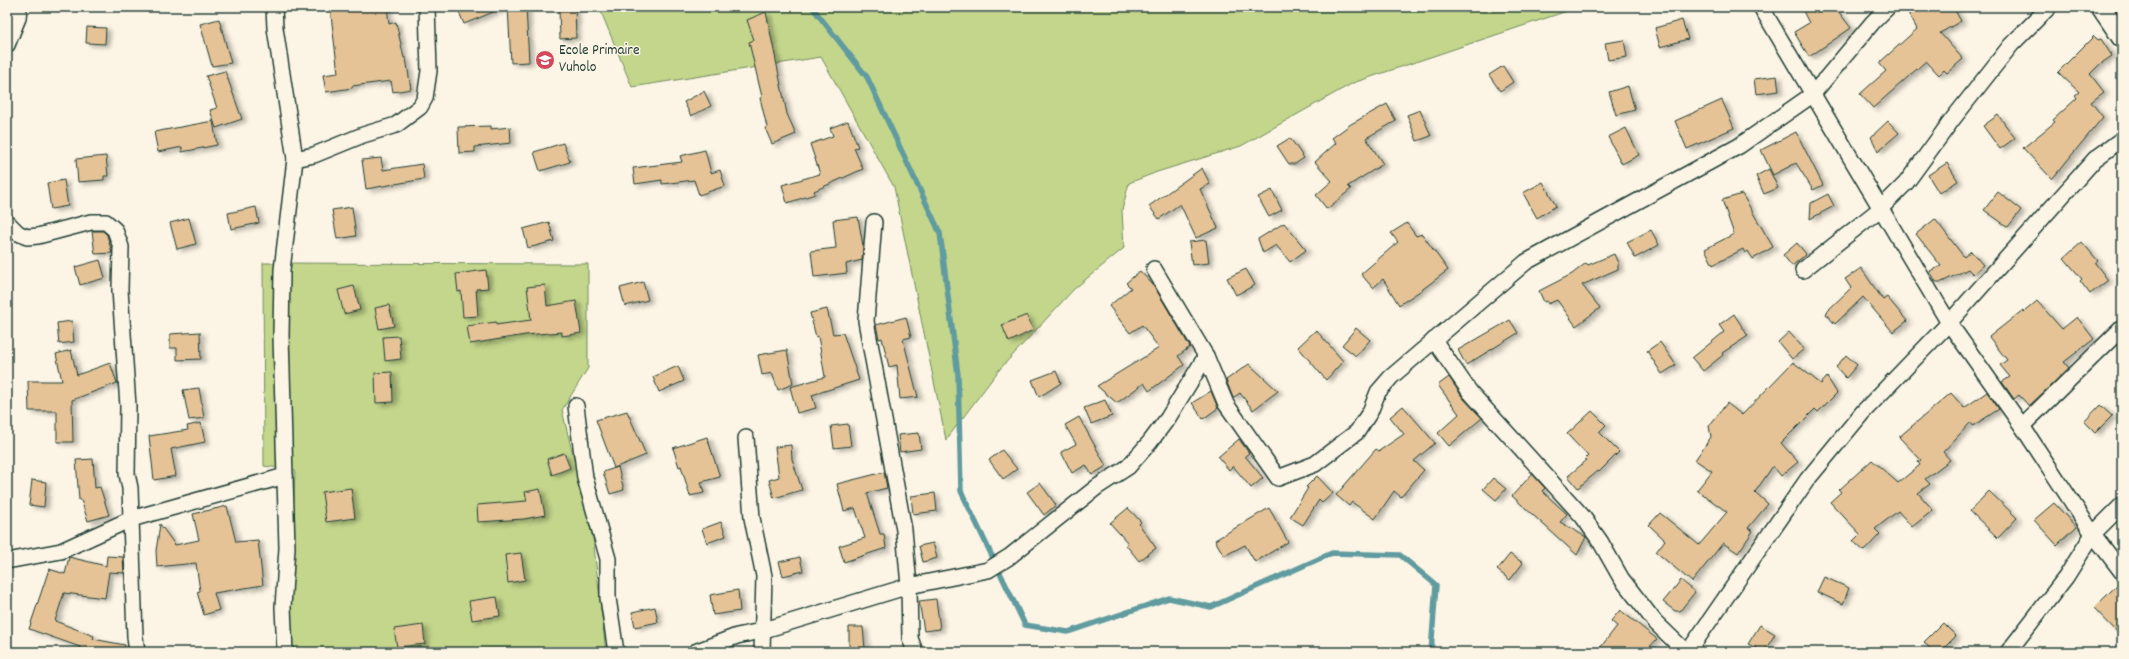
<svg xmlns="http://www.w3.org/2000/svg" width="2129" height="659" font-family="Dekko,sans-serif">
<style>
.green{fill:#c3d68b;stroke:#718a60}
.lines{fill:none;stroke-linecap:round;stroke-linejoin:round}
.stream{stroke:#609b9f;stroke-width:5.5}
.building{fill:#e5c397;stroke:#1f3d34;filter:url(#shadow)}
.minor-casing{stroke:#1f3d34;stroke-width:18}
.tertiary-casing{stroke:#1f3d34;stroke-width:22}
.minor{stroke:#fcf5e5;stroke-width:15}
.tertiary{stroke:#fcf5e5;stroke-width:19}
.labels{text-anchor:middle;dominant-baseline:central;stroke-width:3;stroke-linejoin:round;paint-order:stroke}
.poi-label{font-size:15px;fill:#1f3d34;stroke:#fcf5e5;text-anchor:start}
</style>
<defs>
<filter id="shadow"><feDropShadow dx="4.5" dy="2.5" stdDeviation="2" flood-color="#0004"/></filter>
</defs>
<rect width="100%" height="100%" fill="#fcf5e5"/>
<filter id="ink" filterUnits="userSpaceOnUse"><feTurbulence type="fractalNoise" baseFrequency=".025" numOctaves="2"/><feDisplacementMap in="SourceGraphic" scale="8" xChannelSelector="R" yChannelSelector="G"/><feConvolveMatrix kernelMatrix="1 2 1 2 8 2 1 2 1" color-interpolation-filters="sRGB"/></filter>
<g filter="url(#ink)">
<g class="green">
<polygon points="599,7 1579,7 1353,83 1241,146 1157,172 1129,183 1122,210 1124,248 1074,289 999,370 946,440 894,187 821,57 632,87"/>
<polygon points="263,263 588,264 588,368 562,410 593,538 606,652 292,652 291,582 295,470 264,466"/>
</g>
<g class="lines">
<polyline class="stream" points="812,7 867,77 940,233 958,375 961,491 1025,625 1068,632 1169,598 1211,607 1332,553 1400,555 1436,585 1431,652"/>
</g>
<g class="building">
<polygon points="330,7 387,7 389,24 396,22 404,58 406,58 411,89 393,92 391,81 352,86 352,88 326,92 323,75 338,73"/>
<polygon points="457,7 503,7 503,8 464,24"/>
<polygon points="508,7 526,7 529,62 511,63"/>
<polygon points="1801,7 1835,7 1851,28 1809,57 1794,32 1809,23"/>
<polygon points="1905,7 1953,7 1961,21 1940,33 1963,59 1947,73 1944,70 1939,75 1926,61 1873,108 1860,94 1886,71 1879,63 1917,29"/>
<polygon points="575,8 576,38 560,39 559,9"/>
<polygon points="766,12 787,114 796,134 772,144 765,128 767,127 760,98 762,97 749,42 754,40 747,20"/>
<polygon points="219,19 231,63 212,66 200,24"/>
<polygon points="1682,20 1688,39 1660,47 1655,28"/>
<polygon points="87,27 106,28 105,44 86,43"/>
<polygon points="2094,36 2098,40 2101,39 2112,56 2100,64 2090,74 2104,92 2091,102 2103,117 2052,179 2023,148 2055,122 2053,120 2077,98 2075,95 2079,92 2058,72"/>
<polygon points="1624,40 1627,57 1608,60 1605,43"/>
<polygon points="1503,66 1513,82 1500,91 1489,75"/>
<polygon points="225,71 242,119 216,128 210,110 217,108 206,76"/>
<polygon points="1777,76 1779,91 1756,94 1754,79"/>
<polygon points="1628,86 1635,110 1616,115 1609,92"/>
<polygon points="704,91 711,106 691,116 684,102"/>
<polygon points="1722,100 1734,128 1687,149 1675,121"/>
<polygon points="1387,104 1396,121 1366,138 1383,164 1348,186 1351,189 1327,209 1316,195 1332,181 1315,162 1336,143 1332,138 1351,124"/>
<polygon points="1420,110 1431,136 1417,141 1407,115"/>
<polygon points="1998,115 2015,138 2000,149 1983,126"/>
<polygon points="213,121 217,145 182,152 182,147 158,152 154,132"/>
<polygon points="848,121 858,147 854,148 863,169 814,191 815,194 787,203 782,185 820,174 810,144 833,136 830,128"/>
<polygon points="1888,121 1899,133 1878,151 1871,137"/>
<polygon points="491,126 491,129 510,127 511,143 475,147 475,152 459,153 458,127"/>
<polygon points="1626,128 1639,155 1622,164 1608,137"/>
<polygon points="1796,132 1823,185 1813,190 1796,163 1773,175 1761,150"/>
<polygon points="1290,138 1304,158 1295,164 1289,164 1277,146"/>
<polygon points="563,143 570,162 540,171 534,152"/>
<polygon points="705,150 711,173 720,170 725,186 699,195 694,180 662,184 662,180 635,184 633,168 682,162 680,156"/>
<polygon points="106,156 108,176 104,176 104,180 78,182 76,159"/>
<polygon points="381,158 383,170 422,164 424,179 366,189 362,160"/>
<polygon points="1947,163 1958,181 1939,193 1928,175"/>
<polygon points="1202,168 1210,184 1200,189 1218,228 1196,238 1180,204 1159,219 1149,206"/>
<polygon points="1769,169 1778,188 1764,194 1756,176"/>
<polygon points="64,180 68,206 51,209 47,183"/>
<polygon points="1543,182 1556,206 1537,218 1523,193"/>
<polygon points="1272,190 1282,210 1269,217 1258,197"/>
<polygon points="1998,192 2021,210 2008,227 1984,210"/>
<polygon points="1742,194 1773,247 1753,259 1748,251 1745,253 1743,249 1713,265 1705,249 1734,234 1722,200"/>
<polygon points="1828,194 1834,206 1810,219 1811,203"/>
<polygon points="256,207 259,223 231,229 228,213"/>
<polygon points="352,207 356,236 337,239 332,210"/>
<polygon points="858,217 863,246 862,260 846,264 847,273 814,277 811,251 836,248 833,220"/>
<polygon points="189,218 196,244 177,249 170,223"/>
<polygon points="1935,219 1964,257 1971,251 1983,265 1973,274 1968,269 1942,282 1936,282 1930,271 1941,266 1916,234"/>
<polygon points="549,222 554,241 528,248 523,229"/>
<polygon points="1284,223 1306,250 1290,262 1276,245 1263,253 1258,239"/>
<polygon points="1407,223 1416,236 1422,234 1448,270 1423,289 1399,305 1383,279 1373,288 1361,274 1398,242 1391,233"/>
<polygon points="1651,230 1659,245 1635,258 1627,242"/>
<polygon points="92,231 103,231 107,235 112,253 95,254"/>
<polygon points="1206,240 1209,263 1192,265 1189,242"/>
<polygon points="2082,242 2098,261 2095,263 2108,280 2090,294 2080,281 2082,279 2064,258"/>
<polygon points="1797,243 1806,254 1792,266 1783,255"/>
<polygon points="1614,254 1618,263 1618,269 1582,285 1600,308 1576,326 1557,300 1548,304 1547,301 1544,302 1539,291 1572,274 1586,263 1588,265"/>
<polygon points="100,260 105,278 80,285 75,267"/>
<polygon points="1861,268 1883,300 1887,297 1907,321 1893,332 1863,297 1835,324 1825,313 1851,288 1845,279"/>
<polygon points="1246,269 1255,285 1236,295 1227,278"/>
<polygon points="486,270 488,288 476,289 478,316 463,317 461,291 458,292 456,274"/>
<polygon points="1140,271 1154,286 1190,347 1178,356 1184,365 1149,391 1144,383 1117,403 1097,386 1159,348 1142,325 1130,333 1109,306 1131,288 1126,283"/>
<polygon points="643,282 648,300 625,306 620,288"/>
<polygon points="545,285 547,306 576,301 581,333 562,336 562,332 525,335 470,344 467,326 496,322 496,325 531,320 527,287"/>
<polygon points="354,286 360,310 344,314 338,290"/>
<polygon points="2037,301 2062,329 2077,317 2094,339 2064,362 2069,368 2029,406 2019,395 2014,399 2002,382 2010,377 2000,365 2007,360 1989,337 2023,310 2024,312"/>
<polygon points="389,305 394,326 379,329 375,308"/>
<polygon points="827,309 833,334 843,333 859,380 812,395 816,408 797,413 790,387 825,377 818,336 816,337 810,313"/>
<polygon points="1734,314 1748,336 1722,353 1723,355 1703,371 1692,358 1724,332 1719,325"/>
<polygon points="1027,315 1033,330 1009,342 1002,325"/>
<polygon points="906,317 911,337 903,339 918,397 900,399 897,365 889,367 882,338 879,339 876,325"/>
<polygon points="1510,320 1518,333 1466,365 1458,350"/>
<polygon points="72,321 74,342 59,344 57,323"/>
<polygon points="1356,328 1370,340 1356,356 1342,345"/>
<polygon points="1316,330 1343,361 1326,380 1298,347"/>
<polygon points="200,332 201,359 177,360 177,348 170,348 170,334"/>
<polygon points="1789,332 1804,349 1792,359 1778,342"/>
<polygon points="399,336 401,359 385,361 383,337"/>
<polygon points="1660,342 1676,365 1662,374 1647,351"/>
<polygon points="71,350 77,375 110,363 117,383 72,400 73,442 57,442 57,411 29,411 28,381 62,381 56,354"/>
<polygon points="787,350 793,384 778,390 772,373 762,375 758,355"/>
<polygon points="1846,355 1857,365 1846,378 1836,367"/>
<polygon points="1793,362 1821,384 1827,377 1837,393 1818,412 1815,409 1781,443 1798,462 1781,476 1773,466 1755,492 1768,504 1748,528 1753,531 1738,553 1723,543 1692,582 1656,552 1665,540 1649,525 1660,513 1699,545 1727,512 1697,490 1712,471 1695,460 1711,437 1709,426 1727,403 1742,415"/>
<polygon points="1249,364 1278,391 1253,410 1240,393 1233,398 1226,380"/>
<polygon points="678,366 684,381 659,392 653,377"/>
<polygon points="1056,371 1061,383 1039,397 1032,380"/>
<polygon points="392,372 393,402 376,403 375,373"/>
<polygon points="1449,377 1463,398 1482,418 1449,446 1438,433 1459,414 1438,385"/>
<polygon points="199,388 204,418 189,420 183,390"/>
<polygon points="1211,391 1218,408 1203,419 1192,403"/>
<polygon points="1987,392 1999,409 1973,426 1971,422 1943,452 1950,460 1925,479 1930,484 1918,493 1933,510 1912,527 1898,511 1875,529 1880,534 1864,551 1853,541 1860,534 1830,502 1841,492 1839,490 1872,460 1898,483 1920,465 1918,462 1921,460 1899,437 1951,393 1964,408"/>
<polygon points="1105,400 1112,416 1091,424 1084,408"/>
<polygon points="2100,405 2112,416 2095,433 2084,422"/>
<polygon points="1403,406 1435,443 1414,461 1424,470 1401,497 1394,491 1375,519 1352,502 1349,506 1336,495 1376,449 1379,451 1404,434 1390,417"/>
<polygon points="627,411 646,455 614,468 596,420"/>
<polygon points="1592,411 1606,425 1599,432 1619,452 1599,472 1598,471 1578,488 1568,476 1587,460 1585,459 1588,456 1567,434"/>
<polygon points="1079,417 1106,466 1092,475 1086,465 1072,473 1061,452 1076,444 1065,425"/>
<polygon points="201,423 205,442 171,449 176,476 154,480 149,436 188,430 187,426"/>
<polygon points="848,424 851,446 834,448 831,426"/>
<polygon points="919,433 921,449 900,452 898,435"/>
<polygon points="707,437 720,477 701,482 704,493 690,496 681,466 679,467 673,448"/>
<polygon points="1239,439 1249,453 1245,456 1263,478 1251,488 1233,466 1229,470 1218,457"/>
<polygon points="791,445 792,459 802,490 774,498 769,480 779,477 775,447"/>
<polygon points="1002,450 1017,469 1003,479 989,460"/>
<polygon points="564,453 570,468 552,475 547,459"/>
<polygon points="93,459 95,488 100,487 109,515 88,521 81,500 79,500 76,460"/>
<polygon points="618,467 624,490 610,494 603,472"/>
<polygon points="884,472 887,488 867,493 880,534 884,534 886,548 844,562 839,546 865,538 855,508 844,511 837,484"/>
<polygon points="1532,474 1545,488 1542,491 1567,514 1560,522 1586,537 1577,555 1512,496"/>
<polygon points="1317,476 1333,493 1322,503 1319,500 1303,525 1290,517 1308,488 1306,487"/>
<polygon points="1493,478 1506,489 1496,500 1483,489"/>
<polygon points="32,480 46,482 44,507 29,505"/>
<polygon points="1040,483 1056,505 1044,515 1027,492"/>
<polygon points="351,488 355,518 326,522 322,492"/>
<polygon points="540,489 545,515 524,519 478,522 477,505 527,501 525,492"/>
<polygon points="1989,491 2017,518 1998,538 1970,511"/>
<polygon points="935,493 937,511 913,514 911,496"/>
<polygon points="2054,503 2076,527 2057,545 2034,520"/>
<polygon points="227,506 236,542 258,540 263,585 214,593 219,610 204,615 197,592 200,591 196,563 157,567 156,551 160,524 175,545 199,540 193,514"/>
<polygon points="1128,508 1141,522 1139,524 1156,548 1139,561 1126,545 1128,543 1110,523"/>
<polygon points="1269,508 1288,542 1255,562 1245,545 1224,556 1215,540"/>
<polygon points="721,522 726,536 707,543 702,529"/>
<polygon points="933,543 937,558 923,562 919,546"/>
<polygon points="521,553 525,580 508,583 505,555"/>
<polygon points="1510,554 1523,563 1510,580 1497,570"/>
<polygon points="107,556 123,557 124,573 109,572 105,598 64,593 55,621 94,636 93,639 125,645 124,652 79,652 80,647 29,629 49,569 65,574 69,557 106,566"/>
<polygon points="800,557 803,571 783,576 779,562"/>
<polygon points="1824,577 1849,588 1843,604 1817,592"/>
<polygon points="1681,580 1695,592 1680,611 1675,611 1663,602"/>
<polygon points="2121,581 2122,581 2122,637 2094,608"/>
<polygon points="738,590 740,611 713,615 710,595"/>
<polygon points="497,597 500,616 472,620 469,601"/>
<polygon points="936,599 940,629 924,631 919,601"/>
<polygon points="655,607 658,622 635,627 632,612"/>
<polygon points="1620,610 1657,639 1645,652 1597,652 1617,626 1611,621"/>
<polygon points="1943,623 1956,636 1940,652 1933,652 1924,642"/>
<polygon points="423,625 425,644 397,647 394,629"/>
<polygon points="1760,625 1775,634 1764,652 1748,644"/>
<polygon points="849,627 863,627 865,649 849,650"/>
</g>
<g class="lines">
<defs>
<g id="minor">
<polyline points="274,7 275,28 295,159 282,270 281,336 287,548 283,607 285,652"/>
<polyline points="1761,7 1949,323 2022,426 2093,534 2122,572"/>
<polyline points="7,45 18,18 19,7"/>
<polyline points="295,159 314,155 363,135 396,125 420,107 425,98 429,71 427,7"/>
<polyline points="7,222 18,233 27,237 38,236 91,222 106,222 115,230 121,247 120,290 128,406 127,474 130,488 131,519 61,551 7,561"/>
<polyline points="874,222 866,321 904,530 909,586 910,638 915,652"/>
<polyline points="1154,269 1206,356 1226,404 1278,478 1315,464 1357,432 1370,412 1378,392 1391,377 1526,262 1739,146 1812,95 1873,22 1888,7"/>
<polyline points="1803,270 1880,209 1906,183 1952,120 2011,45 2049,7"/>
<polyline points="1434,340 1470,392 1583,517 1600,541 1621,578 1655,622 1686,652"/>
<polyline points="576,406 585,478 608,559 608,598 616,652"/>
<polyline points="2022,426 2122,328"/>
<polyline points="746,438 752,518 764,576 762,652"/>
<polyline points="137,652 135,637 131,519 285,476"/>
<polyline points="695,652 737,636 761,631 909,586 988,570 1009,557 1097,487 1128,467 1150,442 1168,418 1206,356"/>
<polyline points="1688,652 1807,480 1863,412 1949,323 2095,159 2122,139"/>
<polyline points="2008,652 2066,577 2093,534 2122,505"/>
</g>
<polyline id="tertiary" points="2101,7 2122,38"/>
</defs>
<use href="#minor" class="minor-casing"/>
<use href="#tertiary" class="tertiary-casing"/>
<use href="#minor" class="minor"/>
<use href="#tertiary" class="tertiary"/>
</g>
</g>
<defs>
<symbol id="school-disc" viewBox="-11 -11 22 22"><circle r="9.5" fill="#d1495b" stroke="#fcf5e5"/><path d="M0-5L7-2L0 1L-7-2ZM-4 1L0 2.5L4 1V4Q0 6-4 4Z" fill="#fff"/></symbol>
</defs>
<g fill-rule="evenodd">
<use href="#school-disc" x="534" y="49" width="22" height="22"/>
</g>
<g class="labels">
<g class="poi-label">
<text x="559" y="51">Ecole Primaire<tspan x="559" dy="17">Vuholo</tspan></text>
</g>
</g>
<rect width="2129" height="659" fill="none" stroke="#fcf5e5" stroke-width="24"/>
<rect x="12" y="12" width="2105" height="635" fill="none" stroke="#1f3d34" stroke-width="1.5" filter="url(#ink)"/>
</svg>
